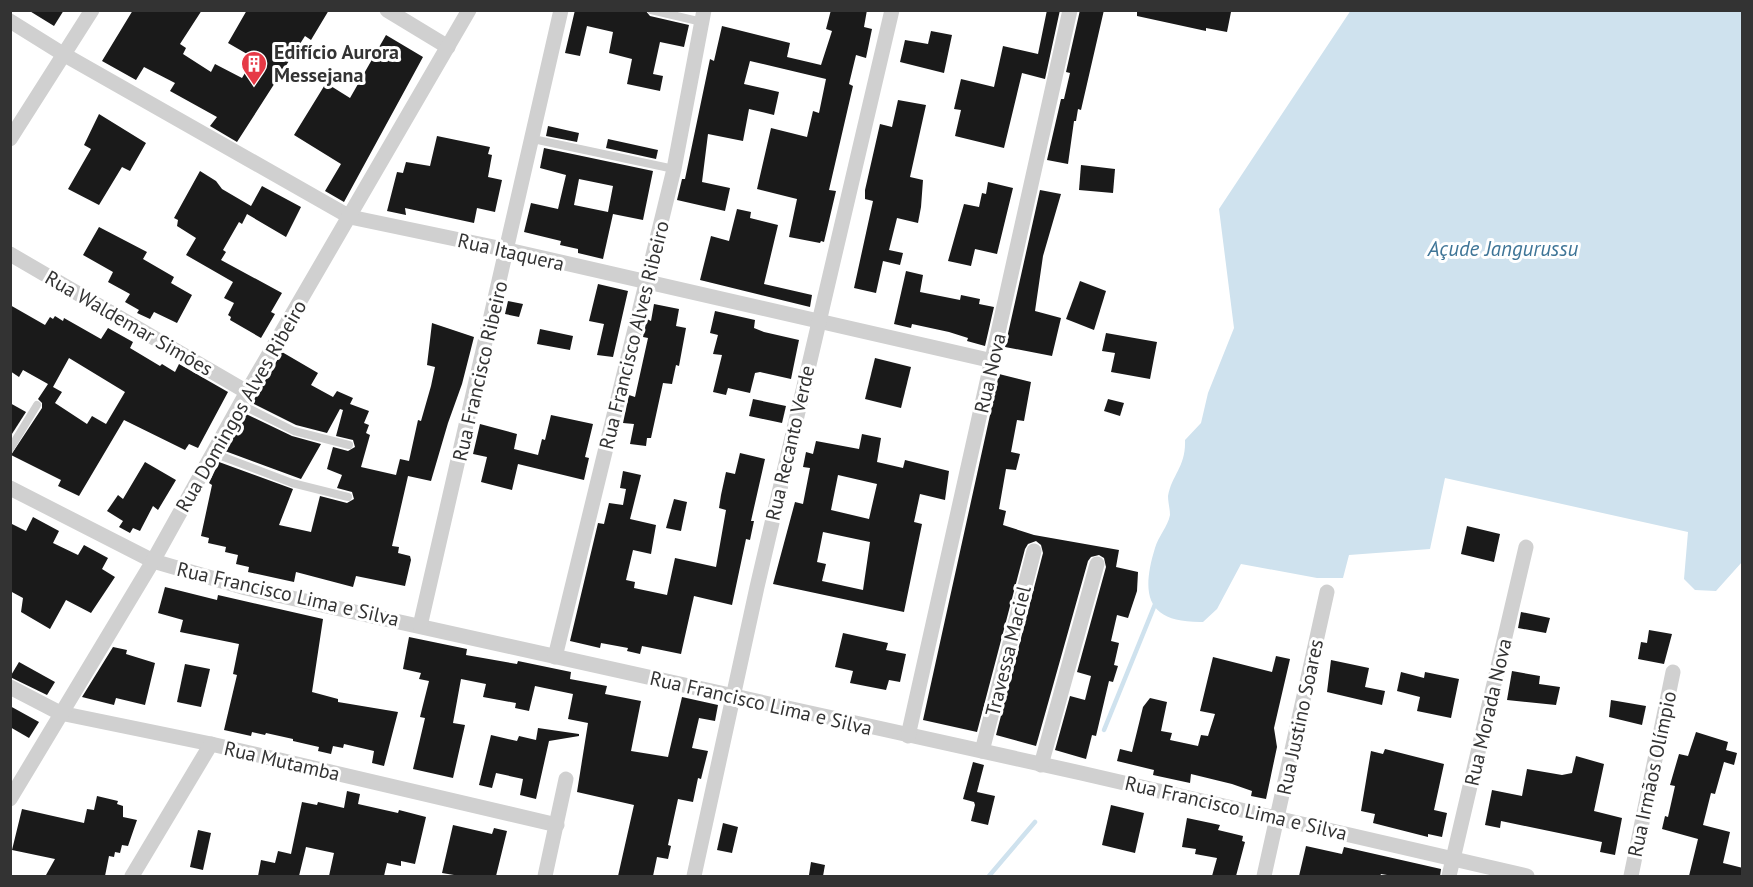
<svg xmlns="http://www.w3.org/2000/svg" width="1753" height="887" font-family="'PT Sans',sans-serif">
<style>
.water{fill:#cfe2ee}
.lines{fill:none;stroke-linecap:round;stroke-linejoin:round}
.stream{stroke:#cfe2ee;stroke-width:4.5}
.building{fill:#1a1a1a;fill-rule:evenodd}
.service{stroke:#d0d0d0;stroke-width:8}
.minor{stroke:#d0d0d0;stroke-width:15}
.labels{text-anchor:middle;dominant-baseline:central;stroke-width:6;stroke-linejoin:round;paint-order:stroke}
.poi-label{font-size:20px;font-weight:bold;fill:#333;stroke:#fff;text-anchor:start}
.street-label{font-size:20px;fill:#333;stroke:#fff}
.water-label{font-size:21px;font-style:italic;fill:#3f7597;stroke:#fff}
</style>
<rect width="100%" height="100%" fill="#fff"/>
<path class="water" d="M 1351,10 L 1742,11 L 1742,562 L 1716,591 L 1695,590 L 1684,579 L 1688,532 L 1445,478 L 1430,549 L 1349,555 L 1343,578 L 1317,578 L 1241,564 L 1217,609 L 1203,622 C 1148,623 1140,597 1155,548 C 1158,537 1168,526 1170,515 C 1170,509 1168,502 1168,496 C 1172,474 1186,467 1185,440 L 1201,423 L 1208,393 L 1234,328 L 1219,209 Z"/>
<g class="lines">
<g class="stream">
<polyline points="1104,730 1156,602"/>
<polyline points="989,876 1035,822"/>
</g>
</g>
<g class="building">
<polygon points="28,10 64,10 54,26"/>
<polygon points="133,10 202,10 180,44 186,48 183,54 211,72 215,64 242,78 254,58 228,43 247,10 329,10 311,40 305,36 237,142 210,126 217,117 170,91 175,83 144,67 136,80 102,61"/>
<polygon points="575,10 645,10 650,16 689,25 684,47 660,42 653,74 663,76 660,91 627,84 632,59 609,53 613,32 587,26 580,56 565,53"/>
<polygon points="831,10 867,10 864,27 872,29 866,58 856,55 849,84 853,86 829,190 836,191 824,242 821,241 820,243 789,237 797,199 757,189 771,128 807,137 813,111 819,113 826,79 750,61 744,84 779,92 774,115 749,109 743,141 708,134 702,182 730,188 725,211 677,200 682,179 685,179 710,59 714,61 722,26 790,43 787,57 821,65 832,31 826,29"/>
<polygon points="1047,10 1060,10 1045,79 1022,73 1004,148 955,136 961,110 954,109 961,79 994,87 1003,46 1038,54"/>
<polygon points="1080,10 1104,10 1081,110 1078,109 1076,121 1074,121 1068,164 1047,160 1061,99 1064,99 1070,73 1066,72"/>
<polygon points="1137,10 1222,10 1231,12 1227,32 1206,28 1206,31 1137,16"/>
<polygon points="931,31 952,35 944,73 900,62 905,40 928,44"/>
<polygon points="386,35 423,57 344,202 325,191 341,164 294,135 326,83 350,98"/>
<polygon points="898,100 926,105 910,177 923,180 921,207 918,223 897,218 889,250 903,253 900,265 883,261 876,293 854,288 873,201 865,199 865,190 880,124 892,127"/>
<polygon points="99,114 146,143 130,171 122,167 99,205 68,189 91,149 84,145"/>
<polygon points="548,126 579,133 577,142 546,136"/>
<polygon points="437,136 490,147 488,154 492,155 488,177 502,180 495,212 477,208 474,223 405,208 406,215 387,211 397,172 403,173 406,162 430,166"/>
<polygon points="608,139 658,150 656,159 606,148"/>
<path d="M 544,148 L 653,171 L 643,220 L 613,214 L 603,259 L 578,253 L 578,249 L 560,245 L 561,241 L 524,232 L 531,203 L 558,209 L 566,175 L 540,168 ZM 579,179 L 613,186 L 608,212 L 574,205 Z"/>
<polygon points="1081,165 1115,169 1113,193 1079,190"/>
<polygon points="200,171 216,181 222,189 251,206 262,186 301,207 286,237 247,214 242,224 239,222 223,250 226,252 221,260 282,293 271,312 275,314 261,338 230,320 231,317 228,315 234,303 224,298 233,282 186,255 196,238 177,226 178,220 174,218"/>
<polygon points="988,182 1013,188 997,254 975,249 971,266 948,261 964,204 979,207 982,193 986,194"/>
<polygon points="1040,190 1061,194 1043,256 1035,311 1061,318 1052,356 1005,347"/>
<polygon points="737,209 751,212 750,218 778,225 764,284 812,295 810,307 700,280 711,236 729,241"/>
<polygon points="99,227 147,252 143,259 174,277 171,283 192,295 177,323 154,312 150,319 137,313 139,310 125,302 130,294 108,282 113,272 83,255"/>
<polygon points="906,271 923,275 920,292 960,300 961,295 980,299 979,304 994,307 985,346 967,341 968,338 949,332 912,324 911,328 894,324"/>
<polygon points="1080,281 1106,291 1094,330 1066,319"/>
<polygon points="598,284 628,291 613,357 597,355 604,324 589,321"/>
<polygon points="508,301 523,304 519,317 505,314"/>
<polygon points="654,304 679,309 676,326 686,328 679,366 676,365 672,384 663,383 651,438 647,438 646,446 630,444 634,424 623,423 629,395 635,397 648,338 643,337 647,319 651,321"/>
<path d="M 10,305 L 45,325 L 50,317 L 53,319 L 55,316 L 63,321 L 64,318 L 101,339 L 108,328 L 133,342 L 130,348 L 160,366 L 162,364 L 175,372 L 179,364 L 228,392 L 198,448 L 189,444 L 185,450 L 124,420 L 79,496 L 58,486 L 61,480 L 11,455 L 42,408 L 42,403 L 38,399 L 48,384 L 23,370 L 19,377 L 10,371 ZM 69,358 L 125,392 L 106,424 L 92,416 L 87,424 L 55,403 L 62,392 L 53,387 Z"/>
<polygon points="715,311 755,320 754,328 764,332 799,340 791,379 760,372 755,373 750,393 728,388 726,395 713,392 722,355 713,354 718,335 710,333"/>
<polygon points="432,323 474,337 462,384 448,423 431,481 408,476 392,546 399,547 398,553 410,556 411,560 405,586 356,576 353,587 296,572 294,582 248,572 249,567 236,564 238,555 225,552 226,547 208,543 209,538 201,536 212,485 209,483 219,462 293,489 279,525 311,532 320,496 347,503 354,499 352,492 337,488 342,475 327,469 333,447 348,451 355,447 353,440 336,436 343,410 340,409 327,433 296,425 252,403 282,352 318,373 311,385 333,397 337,391 353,398 350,404 369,411 364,423 369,425 366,433 370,435 361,467 396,475 400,459 409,461 418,420 421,421 431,386 435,367 427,365"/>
<polygon points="540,329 573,336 570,350 537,344"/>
<polygon points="1106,333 1157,342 1150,379 1111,372 1115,353 1102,351"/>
<polygon points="875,358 911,367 901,408 865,399"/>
<polygon points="999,374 1031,382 1024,421 1017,420 1011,452 1020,454 1016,470 1006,469 999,509 1006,511 1003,525 1034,535 1119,550 1116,567 1138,572 1137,591 1128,618 1117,615 1111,641 1119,643 1114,665 1118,666 1113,682 1109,681 1096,736 1092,735 1086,759 1055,750 1070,696 1085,700 1091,676 1077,672 1106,567 1104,558 1099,555 1091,557 1088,561 1036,746 996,735 1043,553 1041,545 1036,541 1028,544 1025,549 977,732 923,720"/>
<polygon points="753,399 786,406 782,423 749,416"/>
<polygon points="1108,399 1124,403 1120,416 1104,411"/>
<polygon points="10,403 26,412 10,437"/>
<polygon points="246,414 292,436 321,444 301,479 225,451"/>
<polygon points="551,415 593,424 585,457 589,458 584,480 518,464 512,490 481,482 487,457 473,454 480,424 517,434 514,449 538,455 542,439 545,440"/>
<path d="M 862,434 L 881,438 L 877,462 L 903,468 L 905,460 L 949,471 L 945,500 L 920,494 L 914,522 L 922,524 L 904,612 L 773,584 L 795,502 L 803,504 L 810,468 L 803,467 L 806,452 L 813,454 L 816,441 L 859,449 ZM 838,475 L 877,484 L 869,519 L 831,510 ZM 823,532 L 870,542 L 863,590 L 822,581 L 826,564 L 817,562 Z"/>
<polygon points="740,453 765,459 751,521 754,521 750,540 746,539 732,605 694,596 681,654 642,646 640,654 627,651 628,648 601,643 600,648 570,641 598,523 604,524 609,503 623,505 626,489 620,488 623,471 641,475 630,519 656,525 651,554 633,550 626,580 635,582 634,588 667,595 675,558 716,567 726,510 719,508 721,495 726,472 735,474"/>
<polygon points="145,462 176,480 158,510 153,506 140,531 133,528 130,533 119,527 123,521 107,511 118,495 123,499"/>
<polygon points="674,499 687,502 681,531 666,528"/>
<polygon points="33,517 59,531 53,543 78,555 84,545 108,558 102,569 115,577 91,613 66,600 50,629 21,612 23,598 10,591 10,523 26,531"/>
<polygon points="1467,526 1500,534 1494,562 1461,554"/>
<polygon points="165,587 217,600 218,595 323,619 312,692 338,699 338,702 398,712 384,766 372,763 374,751 344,744 343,748 333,746 331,754 318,751 319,747 293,741 293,739 266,733 265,735 252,732 251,736 224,730 237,675 233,674 239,644 180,632 183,620 158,613"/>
<polygon points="1521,612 1550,618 1546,633 1518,628"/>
<polygon points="1649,630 1672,634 1664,664 1638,659 1641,642 1647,643"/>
<polygon points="843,633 888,643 886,650 906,654 900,682 889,680 886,690 850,683 853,671 835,667"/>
<polygon points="409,637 467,649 466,655 517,664 518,661 571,672 570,679 607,686 605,694 641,701 631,751 668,757 682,697 718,705 715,721 699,718 692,748 708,751 701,779 698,778 693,802 678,799 668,845 671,846 668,859 657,857 653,876 618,876 634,805 577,792 588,723 568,719 573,694 535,686 529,711 515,708 516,703 483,697 486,684 461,679 453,723 465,725 453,778 413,769 425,718 420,717 429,681 419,679 421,673 403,669"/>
<polygon points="113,647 127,650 126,654 155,663 145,705 116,698 114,705 82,697"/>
<polygon points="1276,656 1290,659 1274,728 1277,747 1266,799 1251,796 1252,791 1232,784 1191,774 1190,783 1153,775 1154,770 1117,761 1120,749 1132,752 1143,707 1150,698 1167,702 1161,731 1172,733 1170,740 1198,746 1201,735 1208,736 1215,714 1200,711 1213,657 1272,672"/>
<polygon points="1331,660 1369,668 1365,687 1385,691 1382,705 1327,692"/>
<polygon points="19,662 55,682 47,695 10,677"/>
<polygon points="185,664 210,669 201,707 177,702"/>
<polygon points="1512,671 1540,676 1539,684 1560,687 1556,705 1507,700"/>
<polygon points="1401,672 1424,678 1425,672 1459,679 1451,718 1417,711 1420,697 1397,691"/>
<polygon points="1611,700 1646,706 1642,725 1609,717"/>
<polygon points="10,706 39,722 29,738 10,727"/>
<polygon points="538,728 579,734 579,736 549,741 536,799 520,795 523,779 496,773 492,788 479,785 491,735 517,741 519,736 536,740"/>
<polygon points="1696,732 1728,742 1726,750 1737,753 1734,765 1724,762 1715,794 1711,793 1703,825 1730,832 1723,863 1743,868 1743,876 1689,876 1698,839 1662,829 1665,816 1668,817 1675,786 1670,785 1679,754 1688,756"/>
<polygon points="1385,749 1444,764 1434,810 1447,813 1442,837 1428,834 1428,837 1373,823 1375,814 1361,811 1371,751 1383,754"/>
<polygon points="1576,756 1604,764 1594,811 1622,818 1615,855 1600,852 1602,842 1501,821 1500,828 1485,825 1492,790 1522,796 1527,769 1562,775 1572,773"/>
<polygon points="973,762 984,765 977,792 995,796 988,825 971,821 975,805 974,802 963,799"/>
<polygon points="347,791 360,794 358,804 398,813 399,810 426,817 415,864 401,861 401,866 387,863 384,876 329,876 334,853 306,847 299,876 258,876 261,860 275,863 278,851 291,854 302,802 317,805 318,802 344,808"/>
<polygon points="97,796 118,801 117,804 123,806 123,817 137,820 128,846 122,845 120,853 115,852 114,857 109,856 105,876 46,875 55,859 12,850 22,809 84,823 87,809 94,810"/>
<polygon points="1111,805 1144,813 1135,853 1102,845"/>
<polygon points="1187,818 1220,825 1218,830 1243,836 1242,841 1245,842 1236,876 1212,876 1217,858 1195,854 1196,849 1182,847"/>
<polygon points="723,823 738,827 732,853 717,850"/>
<polygon points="453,825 492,834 494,828 507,831 496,876 460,876 442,873"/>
<polygon points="198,830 211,833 203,870 190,867"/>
<polygon points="1306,846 1342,854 1344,847 1441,869 1440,876 1393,876 1381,874 1380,876 1299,876"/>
<polygon points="811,862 825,865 823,876 809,875"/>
</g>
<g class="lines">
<g class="service">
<polyline points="651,10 702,22"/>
<polyline points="533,139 674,169"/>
<polyline points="240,404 294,431 349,445"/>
<polyline points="10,449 37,405"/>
<polyline points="213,453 292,483 348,497"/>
</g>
<g class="minor">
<polyline points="387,10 448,47"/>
<polyline points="10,21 63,54 350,217 508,250 993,361"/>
<polyline points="10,139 92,10"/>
<polyline points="10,254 247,392"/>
<polyline points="10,488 153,561 246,588 1081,773 1527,876"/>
<polyline points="420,626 561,10"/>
<polyline points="555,657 674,169 704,10"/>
<polyline points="10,687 60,713 211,744 557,825"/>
<polyline points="908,736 1070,10"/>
<polyline points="982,751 1034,551"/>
<polyline points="1041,765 1097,564"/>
<polyline points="10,799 153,561 247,392 469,10"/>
<polyline points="132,876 211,744"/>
<polyline points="545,876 566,779"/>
<polyline points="694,876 757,587 892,10"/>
<polyline points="1264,876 1327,592"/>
<polyline points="1449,876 1526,547"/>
<polyline points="1631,876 1673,672"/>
</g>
</g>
<defs>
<symbol id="building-pin" viewBox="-11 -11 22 30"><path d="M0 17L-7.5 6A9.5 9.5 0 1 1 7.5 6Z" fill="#e63946" stroke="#fff"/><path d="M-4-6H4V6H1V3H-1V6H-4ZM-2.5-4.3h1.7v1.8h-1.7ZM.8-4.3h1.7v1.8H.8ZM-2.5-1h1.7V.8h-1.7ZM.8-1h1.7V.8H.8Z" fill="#fff"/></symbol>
</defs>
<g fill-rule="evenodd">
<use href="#building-pin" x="239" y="49" width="30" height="40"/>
</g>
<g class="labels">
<g class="poi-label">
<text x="274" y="52">Edifício Aurora<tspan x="274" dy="23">Messejana</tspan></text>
</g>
<g class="street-label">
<text transform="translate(511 252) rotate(13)">Rua Itaquera</text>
<text transform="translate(129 323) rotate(30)">Rua Waldemar Simões</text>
<text transform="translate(634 335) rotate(-76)">Rua Francisco Alves Ribeiro</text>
<text transform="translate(480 371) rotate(-77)">Rua Francisco Ribeiro</text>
<text transform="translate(990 373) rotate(-77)">Rua Nova</text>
<text transform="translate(241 406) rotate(-60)">Rua Domingos Alves Ribeiro</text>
<text transform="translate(790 443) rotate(-77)">Rua Recanto Verde</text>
<text transform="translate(288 594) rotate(13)">Rua Francisco Lima e Silva</text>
<text transform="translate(1008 651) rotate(-76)">Travessa Maciel</text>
<text transform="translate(761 703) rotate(13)">Rua Francisco Lima e Silva</text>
<text transform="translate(1488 712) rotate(-77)">Rua Morada Nova</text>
<text transform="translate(1300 717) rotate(-78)">Rua Justino Soares</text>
<text transform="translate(282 761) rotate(13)">Rua Mutamba</text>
<text transform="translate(1652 774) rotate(-78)">Rua Irmãos Olímpio</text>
<text transform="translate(1236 808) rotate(13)">Rua Francisco Lima e Silva</text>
</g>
<g class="water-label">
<text x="1503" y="248">Açude Jangurussu</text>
</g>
</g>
<rect width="1753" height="887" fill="none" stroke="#333333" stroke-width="24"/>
</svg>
